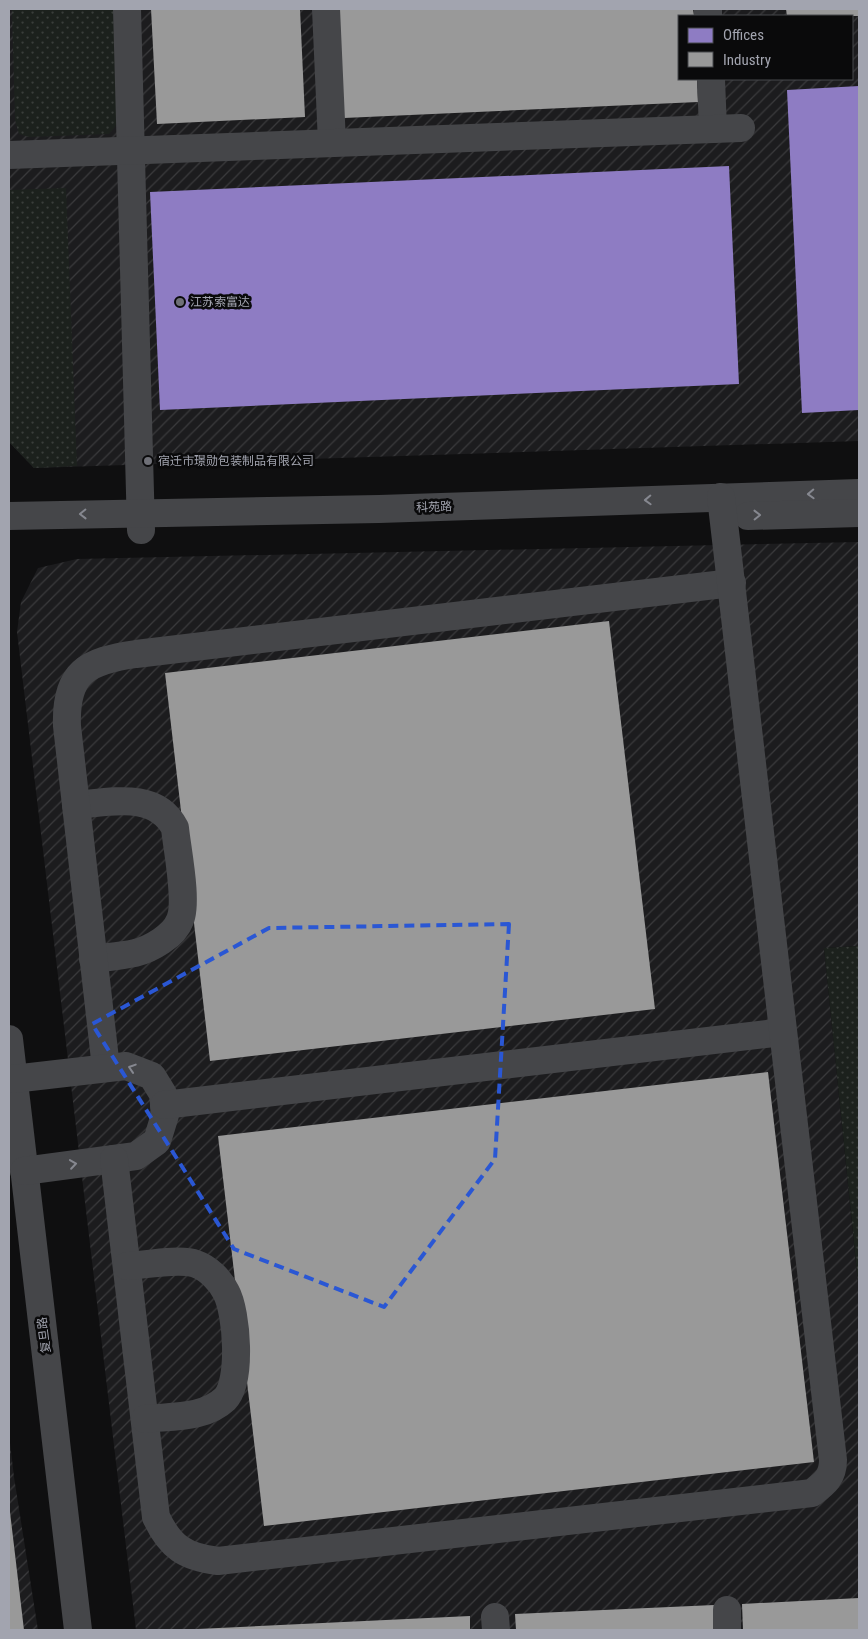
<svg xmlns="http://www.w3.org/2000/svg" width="868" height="1639" font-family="'Roboto Condensed','Noto Sans SC',sans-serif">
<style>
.industrial{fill:url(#industrial-furrows);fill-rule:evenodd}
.grass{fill:url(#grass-dots)}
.offices{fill:#8e7cc3}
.industry{fill:#999}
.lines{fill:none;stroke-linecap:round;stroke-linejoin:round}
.minor{stroke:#454649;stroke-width:28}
.oneway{stroke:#868890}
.marked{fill:none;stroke:#2a57d4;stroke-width:4;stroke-dasharray:10 6;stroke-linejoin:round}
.poi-dot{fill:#6f7077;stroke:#0a0a0b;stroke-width:2}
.labels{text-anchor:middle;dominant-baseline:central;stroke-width:5;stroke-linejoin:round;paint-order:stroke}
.poi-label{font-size:12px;fill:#a2a4af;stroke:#0a0a0b;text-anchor:start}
.street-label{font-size:12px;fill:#a2a4af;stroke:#0a0a0b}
</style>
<defs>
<pattern id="industrial-furrows" width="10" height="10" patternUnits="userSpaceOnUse" patternTransform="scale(1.25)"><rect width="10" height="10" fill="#1c1c1e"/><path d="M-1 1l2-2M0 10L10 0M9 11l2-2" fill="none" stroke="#3a3a3c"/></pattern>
<pattern id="grass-dots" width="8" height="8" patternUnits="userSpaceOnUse" patternTransform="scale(1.25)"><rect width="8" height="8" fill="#1c211d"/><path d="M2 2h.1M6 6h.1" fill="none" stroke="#3a3e3b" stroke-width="1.8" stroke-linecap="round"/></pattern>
</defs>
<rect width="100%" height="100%" fill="#0f0f10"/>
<g class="industrial">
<path d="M 9,9 L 859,9 L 859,441 L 34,468 L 9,442 ZM 679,16 L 852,16 L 852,79 L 679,79 Z"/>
<polygon points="859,542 859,946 824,948 859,1293 859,1630 136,1630 17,632 21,602 38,568 77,559"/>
<polygon points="9,1434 14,1477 38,1630 9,1630"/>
</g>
<g class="grass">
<polygon points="12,9 118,9 121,113 115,127 109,134 29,137 19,134 15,120"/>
<polygon points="66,188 77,466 34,468 9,442 9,190"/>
<polygon points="859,946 859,1292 824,948"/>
</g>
<g class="offices">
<polygon points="859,86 859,410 802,413 787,90"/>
<polygon points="729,166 739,384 160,410 150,192"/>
</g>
<g class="industry">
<polygon points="151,9 300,9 305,117 157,124"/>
<polygon points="339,9 693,9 694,16 679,16 679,79 697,79 698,102 344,118"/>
<polygon points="786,9 859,9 859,16 787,16"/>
<polygon points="609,621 655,1009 210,1061 165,673"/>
<polygon points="768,1072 814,1462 264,1526 218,1136"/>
<polygon points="9,1512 10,1512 24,1630 9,1630"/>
<polygon points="859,1598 859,1630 743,1630 742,1604"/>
<polygon points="714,1605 715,1630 516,1630 515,1614"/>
<polygon points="470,1616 470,1630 197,1630 197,1629"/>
</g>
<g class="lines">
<g class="minor">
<polyline points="127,9 141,530"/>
<polyline points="326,9 332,143"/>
<polyline points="708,9 708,16"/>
<polyline points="711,79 713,129"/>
<polyline points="9,155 741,128"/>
<polyline points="9,516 379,509 859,493"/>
<polyline points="748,516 859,513"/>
<path d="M 76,805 C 111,802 156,791 175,828 C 177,849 188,902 180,920 C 174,936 151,949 135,953 C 122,956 107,957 93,959"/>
<polyline points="9,1039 78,1630"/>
<path d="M 106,1068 L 67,726 C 65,672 87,661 136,654 L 732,583"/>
<polyline points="13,1079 126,1066 152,1076 163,1094 165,1115 157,1141 136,1156 24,1171"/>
<polyline points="164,1105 783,1032"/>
<path d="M 114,1159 L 156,1517 C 170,1547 185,1557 218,1561 L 812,1493 C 825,1483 833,1477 833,1460 L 721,497"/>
<path d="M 127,1266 C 144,1265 180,1258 196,1264 C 208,1268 220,1280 226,1292 C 237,1312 242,1382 225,1399 C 204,1419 171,1416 145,1419"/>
<polyline points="727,1610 727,1630"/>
<polyline points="495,1617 496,1630"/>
</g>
</g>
<defs><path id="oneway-chevron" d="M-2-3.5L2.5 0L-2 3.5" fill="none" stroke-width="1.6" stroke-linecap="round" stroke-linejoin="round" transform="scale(1.25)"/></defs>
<g class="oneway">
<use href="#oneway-chevron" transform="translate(811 494) rotate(178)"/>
<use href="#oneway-chevron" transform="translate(648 500) rotate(178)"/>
<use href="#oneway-chevron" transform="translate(83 514) rotate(179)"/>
<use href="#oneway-chevron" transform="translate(757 515) rotate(-1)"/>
<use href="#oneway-chevron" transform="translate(132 1068) rotate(-162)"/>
<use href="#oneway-chevron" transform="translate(73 1164) rotate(-8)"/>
</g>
<path class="marked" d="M 509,924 L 495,1159 L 384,1307 L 234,1249 L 92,1024 L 269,928 Z"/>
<g class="poi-dot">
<circle cx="180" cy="302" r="5"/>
<circle cx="148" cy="461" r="5"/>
</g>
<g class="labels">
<g class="poi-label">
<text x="190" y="302">江苏索富达</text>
<text x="158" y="461">宿迁市璟勋包装制品有限公司</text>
</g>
<g class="street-label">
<text transform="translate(434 507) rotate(-2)">科苑路</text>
<text transform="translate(44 1335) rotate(-97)">复旦路</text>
</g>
</g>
<rect width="868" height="1639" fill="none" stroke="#a2a4af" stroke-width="20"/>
<rect x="678" y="15" width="175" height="65" fill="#0a0a0b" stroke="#47484d"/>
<rect x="688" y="28" width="25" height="15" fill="#8e7cc3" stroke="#47484d"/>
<text x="723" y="40" font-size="15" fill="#a2a4af">Offices</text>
<rect x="688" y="52" width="25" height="15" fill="#999999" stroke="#47484d"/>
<text x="723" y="65" font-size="15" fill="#a2a4af">Industry</text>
</svg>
